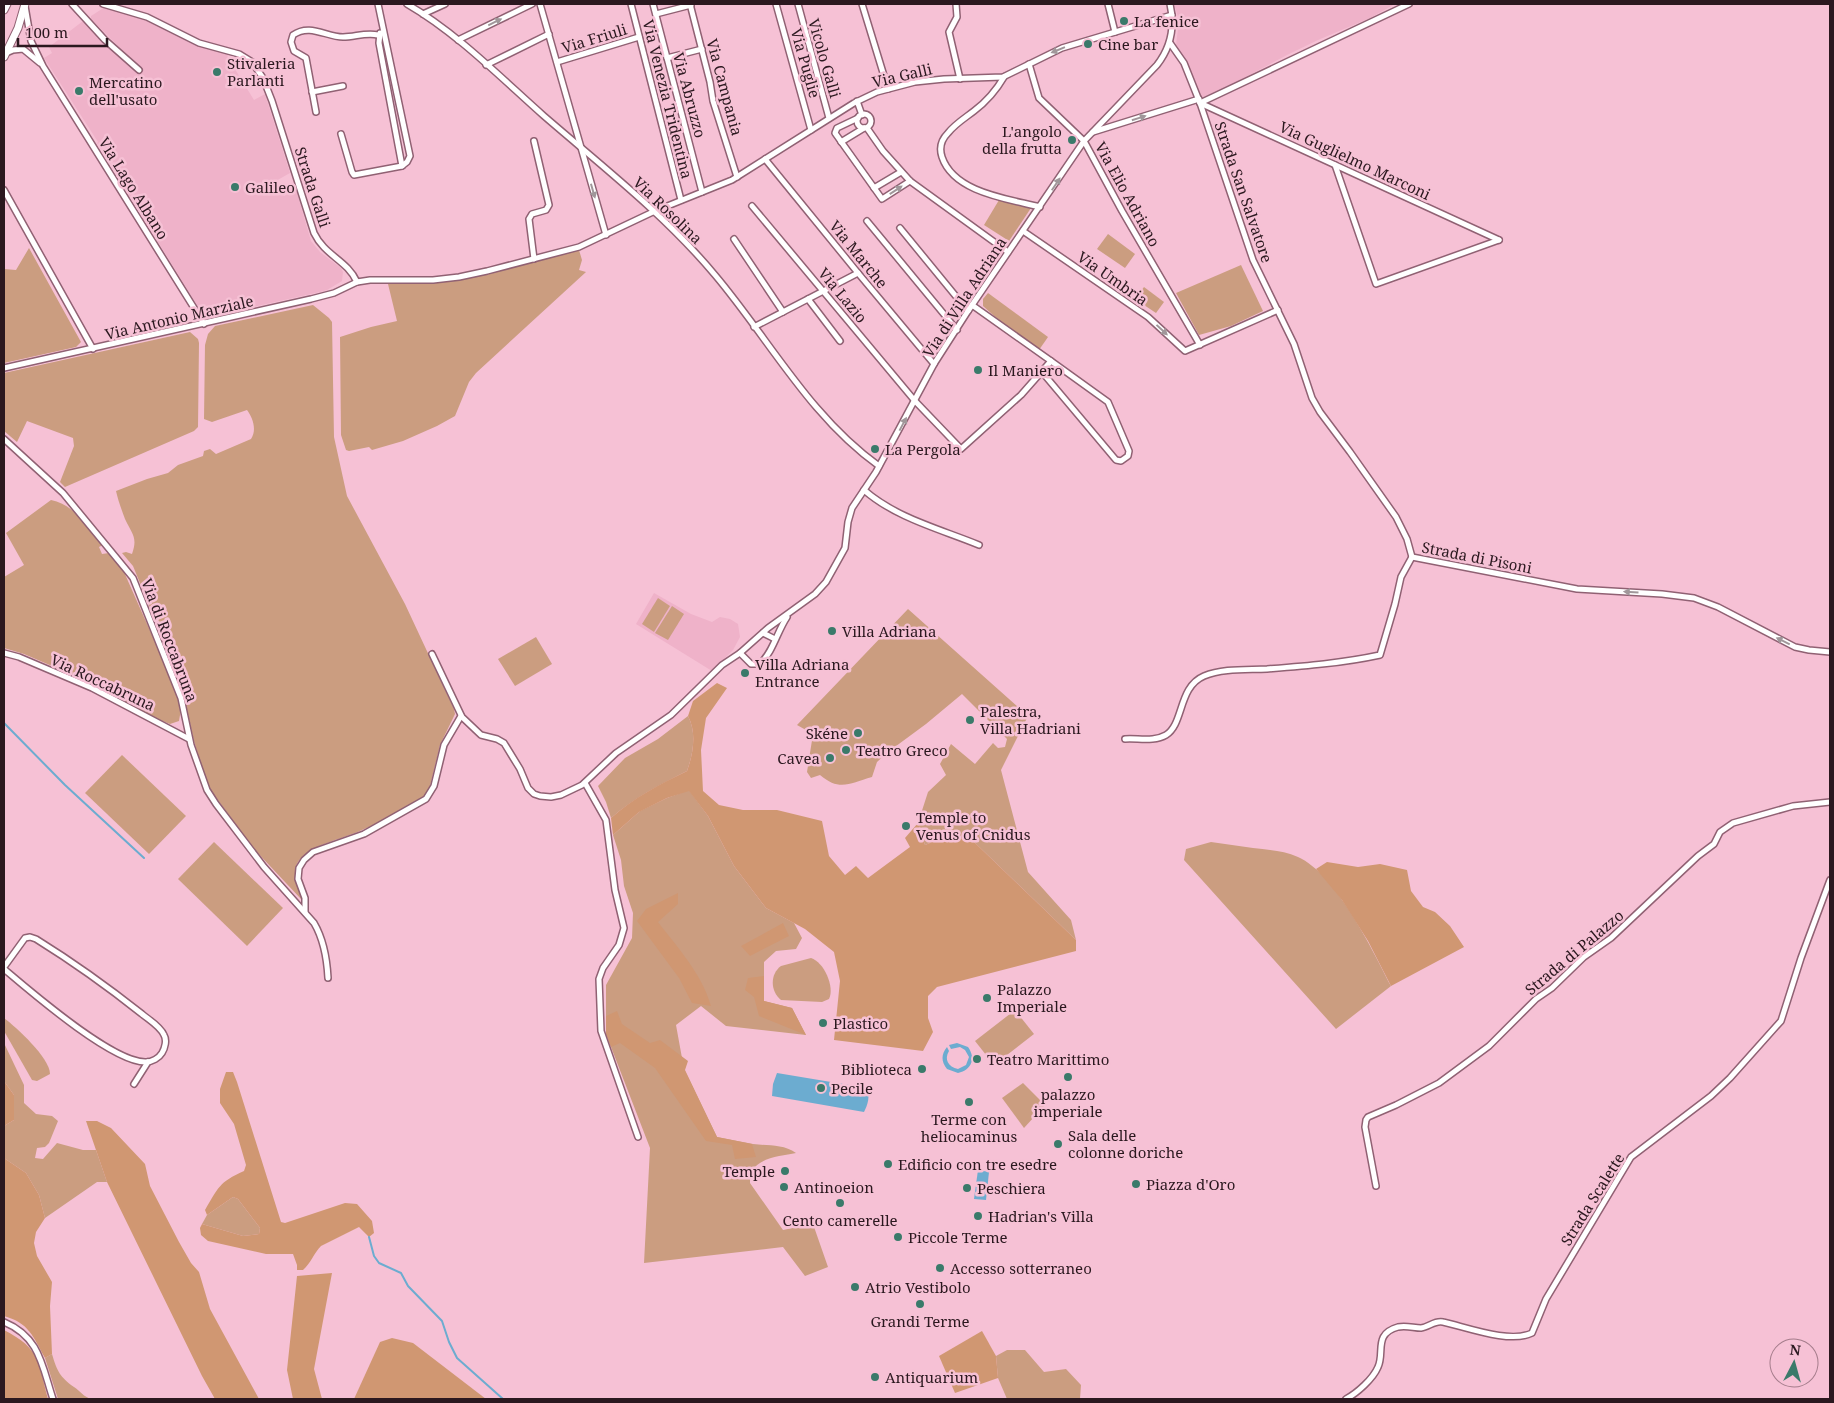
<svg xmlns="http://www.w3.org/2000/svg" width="1834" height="1403" font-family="'Noto Serif',serif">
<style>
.built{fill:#efb2c9}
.green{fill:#cb9d80}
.forest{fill:#d09772}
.water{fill:#6cacd0}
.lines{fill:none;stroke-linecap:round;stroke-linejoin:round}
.stream{stroke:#6cacd0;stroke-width:2}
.minor-casing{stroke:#906173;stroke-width:8}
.secondary-casing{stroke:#906173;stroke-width:9}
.minor{stroke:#fff;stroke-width:5}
.secondary{stroke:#fff;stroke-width:7}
.oneway{fill:#a0979a}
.poi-dot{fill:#3a7a6a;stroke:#f6c1d5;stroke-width:2}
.labels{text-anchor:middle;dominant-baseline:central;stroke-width:5;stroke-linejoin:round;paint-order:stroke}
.poi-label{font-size:15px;fill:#2b181f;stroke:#f6c1d5;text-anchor:start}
.street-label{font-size:15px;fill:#2b181f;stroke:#f6c1d5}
</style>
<rect width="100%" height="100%" fill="#f6c1d5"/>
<g class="built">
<polygon points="1174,4 1395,4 1370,18 1318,40 1287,55 1206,98 1200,96 1186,62 1176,45 1179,20"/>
<polygon points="105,7 143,17 198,45 228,54 227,61 230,61 254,100 265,94 290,173 274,182 284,196 296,189 311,241 320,252 341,268 343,272 342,281 327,290 320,292 209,317 202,313 124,187 124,183 122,180 120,180 97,143 98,142 44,58 52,53 49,47 83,21 111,50 131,67 136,64 91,19 91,16"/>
<polygon points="654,593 691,614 712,622 720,617 730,619 738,624 740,637 733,650 712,671 636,624"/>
</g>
<g class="green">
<polygon points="999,200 1031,208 1009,241 984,225"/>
<polygon points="1108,234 1135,254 1125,268 1097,249"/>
<polygon points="29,248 81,342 76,347 4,363 4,269 16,270"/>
<polygon points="579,250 582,260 579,270 586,272 476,373 469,382 455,416 437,426 403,441 372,450 369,447 349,451 346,450 341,435 340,337 371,327 397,321 388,284 391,282 458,280"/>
<polygon points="1241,265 1263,311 1231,326 1199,335 1176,293"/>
<polygon points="1144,287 1164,302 1156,313 1135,299"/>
<polygon points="988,293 1048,337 1039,350 1002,323 983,306 983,299"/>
<path d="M 313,305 L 329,318 L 332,322 L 334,437 L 347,496 L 405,604 L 454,709 L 455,714 L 440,745 L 429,790 L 423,798 C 403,809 383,821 362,830 C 345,838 315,844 302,857 C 290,869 296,882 302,896 L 301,899 L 254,849 L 212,792 L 205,778 L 194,741 L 180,678 L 174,660 L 160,632 L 133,566 L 122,553 L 126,552 L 132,554 C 138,537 132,534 125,519 C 122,511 118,500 116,491 L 147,479 L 168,473 L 178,465 L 203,456 L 204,451 L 210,449 L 216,454 L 251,439 C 257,430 253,418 247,410 L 212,422 L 204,419 L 205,345 L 208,334 L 215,326 Z"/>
<polygon points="190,332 198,339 199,343 198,427 194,431 65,487 60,482 74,446 73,438 27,421 17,442 4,431 4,373"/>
<path d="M 51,500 C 74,504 88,528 103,545 L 99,547 L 102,554 L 109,553 L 124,572 L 171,678 L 181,709 L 179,721 L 170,724 L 160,720 L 87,681 L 24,654 L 4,648 L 4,577 L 24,565 L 6,533 Z"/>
<polygon points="658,598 670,606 654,632 642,624"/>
<polygon points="672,606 684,614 668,640 655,633"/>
<path d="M 908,609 L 1028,716 L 1001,770 L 1028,872 L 1071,920 L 1076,940 L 972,840 L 947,836 L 925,845 L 918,823 L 928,792 L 946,775 L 940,764 L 951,744 L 975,764 L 993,743 L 998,748 L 1005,747 L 1007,739 L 962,694 L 926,724 L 888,752 L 877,762 L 872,777 C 850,783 840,792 820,775 L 811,778 L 807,772 L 813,734 L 797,725 Z"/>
<polygon points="536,637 552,664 515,686 498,659"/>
<path d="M 688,716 C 697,733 693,754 687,771 C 659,785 634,798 611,818 L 606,802 L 598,786 L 625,758 L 658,739 Z"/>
<polygon points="122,755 186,816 149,854 85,793"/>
<path d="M 689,790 L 708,816 L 734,866 L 766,908 L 794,923 L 802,938 L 796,949 L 776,951 L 764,962 L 764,1001 L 792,1008 L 806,1035 L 726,1026 L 701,1006 L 676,1025 L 684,1069 L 717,1137 C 729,1139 741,1142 753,1144 C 768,1146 783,1144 796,1153 C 782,1156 760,1157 752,1171 C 750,1174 750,1179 750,1183 L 783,1230 L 813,1224 L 828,1267 L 805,1276 L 783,1247 L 644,1263 L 650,1148 L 606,1034 L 606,985 L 632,938 L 633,913 L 624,886 L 621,860 L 613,835 L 640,811 L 667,798 Z"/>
<polygon points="214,842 283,908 247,946 178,879"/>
<path d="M 1211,842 C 1225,844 1239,846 1253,848 C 1268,850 1283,850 1298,857 C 1336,874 1372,949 1391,986 L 1336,1029 L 1184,860 L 1186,849 Z"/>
<path d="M 811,958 C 824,962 835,987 829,999 L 822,1002 L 781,1000 C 770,991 770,974 781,966 Z"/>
<polygon points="1015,1010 1034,1034 994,1065 975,1041"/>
<path d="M 4,1018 C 16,1027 50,1058 50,1074 L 37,1081 L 32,1080 L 4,1031 Z"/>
<polygon points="4,1043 24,1085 24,1103 36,1114 52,1116 58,1121 49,1143 45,1147 37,1148 35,1158 43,1159 57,1143 83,1150 96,1150 107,1182 97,1182 45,1218 39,1195 26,1173 4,1158 4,1126 14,1120 14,1095 4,1081"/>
<polygon points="1023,1083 1045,1105 1024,1128 1002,1098"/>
<polygon points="233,1197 238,1199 260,1228 259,1234 243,1236 202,1224 207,1215"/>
<polygon points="1007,1350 1025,1350 1044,1372 1066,1369 1081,1385 1080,1399 1007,1399 998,1378 996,1356"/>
<path d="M 52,1354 C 57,1371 60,1377 74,1387 C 80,1391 84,1397 91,1399 L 58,1399 L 45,1358 Z"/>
</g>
<g class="forest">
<path d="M 717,683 L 727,688 L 706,718 L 701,750 L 703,791 L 719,805 L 743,810 L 777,810 L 822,821 L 829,856 L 845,875 L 856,866 L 868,878 L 910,847 L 905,838 L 918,823 L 925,845 L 947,836 L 972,840 L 1076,940 L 1076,951 L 937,987 L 928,996 L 928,1018 L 933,1032 L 923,1051 L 834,1040 L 840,981 L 834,952 L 805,929 L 766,908 L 734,866 L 708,816 L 689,791 L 667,798 L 639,812 L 613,835 L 611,818 C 635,797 658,785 687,771 C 693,754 697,733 688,716 L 693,701 Z"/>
<polygon points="1327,862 1358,867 1380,864 1407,870 1411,891 1423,907 1435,912 1450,926 1464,947 1391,986 1368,941 1342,900 1316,869"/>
<path d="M 678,893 L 678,904 L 658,922 C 678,948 702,974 711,1006 L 692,1003 L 679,978 L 637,921 L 646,909 Z"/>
<polygon points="783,923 789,936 750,956 741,946"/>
<polygon points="764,976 764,1001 792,1008 806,1035 759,1016 754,997 745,990 748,978"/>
<polygon points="617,1011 622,1024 650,1043 660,1040 688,1061 685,1070 717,1137 752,1144 756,1157 735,1159 732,1145 706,1141 655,1068 620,1043 611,1047 606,1034 606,1016"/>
<path d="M 226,1072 L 233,1072 L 237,1082 L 281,1222 L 285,1223 L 345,1203 L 357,1204 L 372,1221 L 374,1233 L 369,1237 L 359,1227 L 321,1246 C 314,1253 311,1263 303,1270 L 297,1270 L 297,1265 L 293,1254 L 266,1254 L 208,1241 L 201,1235 L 200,1228 L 202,1224 L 243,1236 L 259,1234 L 260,1228 L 238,1199 L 233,1197 L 207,1215 L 205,1210 C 218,1188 219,1182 244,1171 L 246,1165 L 234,1124 L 220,1103 L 220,1089 Z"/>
<polygon points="4,1081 14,1095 14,1120 4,1126"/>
<polygon points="86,1121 97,1121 111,1128 145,1164 150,1186 179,1242 191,1263 199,1272 210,1309 259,1399 215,1399 202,1376 107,1182"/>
<path d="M 4,1158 L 26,1173 L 39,1195 L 45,1218 L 36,1232 L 34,1243 L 37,1256 L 52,1282 L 50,1306 L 52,1354 L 45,1358 C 33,1336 29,1323 4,1316 Z"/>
<polygon points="332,1273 314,1369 322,1399 293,1399 287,1370 297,1276"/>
<path d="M 4,1330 C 41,1349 38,1362 48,1399 L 4,1399 Z"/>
<polygon points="982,1331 996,1356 998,1378 955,1393 939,1356"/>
<polygon points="392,1338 413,1343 486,1399 354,1399 380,1342"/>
</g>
<g class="water">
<path d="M 957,1043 L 968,1047 C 976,1058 972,1070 958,1073 L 947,1069 C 941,1062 941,1054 947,1047 L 949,1051 C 944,1059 948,1067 958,1069 L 966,1065 L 969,1057 L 965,1050 L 960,1047 L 951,1049 L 949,1045 Z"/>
<path d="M 777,1073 L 867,1088 C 870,1097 868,1104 864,1112 L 772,1096 L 773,1084 Z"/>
<polygon points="978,1170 989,1172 986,1200 974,1199"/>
</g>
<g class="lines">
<g class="stream">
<polyline points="4,723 65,785 144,858"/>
<polyline points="369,1237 374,1256 379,1263 401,1273 408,1286 442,1321 449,1342 457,1358 503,1399"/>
</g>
<defs>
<g id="minor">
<polyline points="72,4 105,40 139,70"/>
<path d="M 103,4 L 147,17 L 199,43 L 239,54 L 252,62 L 263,78 L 272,101 L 314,233 C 325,256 347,260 357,282 L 370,280 L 433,280 L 459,277 L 487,271 L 579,247 L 655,211 L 732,180 L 854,103 L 877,92 L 915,82 L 944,79 L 1003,77 L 1062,48 L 1172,15"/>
<path d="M 407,4 C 457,33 500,77 544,116 C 603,167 665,215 715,275 C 769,339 810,417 879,466"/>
<polyline points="540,4 606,235"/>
<polyline points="631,4 681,200"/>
<polyline points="653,4 702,192"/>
<polyline points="690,4 710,82 713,101 737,177"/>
<polyline points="776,4 811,130"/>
<polyline points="798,4 829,118"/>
<polyline points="862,4 888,89"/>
<polyline points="956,4 957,17 949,32 960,79"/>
<polyline points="1108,4 1115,32"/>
<polyline points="25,6 31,41 43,66 204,324"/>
<polyline points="423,14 445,4"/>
<polyline points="656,14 691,5"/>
<polyline points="380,33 379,43 402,166"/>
<polyline points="458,40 532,4"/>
<polyline points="1170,43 1184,63 1200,103 1253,260 1294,344 1312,398 1320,412 1350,452 1396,517 1407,539 1412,557"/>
<polyline points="6,53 13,50 23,49 40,63"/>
<polyline points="667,58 702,49"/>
<polyline points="557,62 639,37"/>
<polyline points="1029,64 1039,98 1084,141 1122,211 1200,345"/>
<polyline points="486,65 549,34"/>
<path d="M 1004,77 C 997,89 986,102 974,111 C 965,118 955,124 948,133 C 941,140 939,148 942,157 C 954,193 1009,199 1040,207"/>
<polyline points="312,92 343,86"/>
<polyline points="857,101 862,115"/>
<polyline points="1200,103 1499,240"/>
<polyline points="1200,103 1409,4"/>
<path d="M 316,112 L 306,58 L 294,51 L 291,42 L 293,35 C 310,23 326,37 343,37 C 355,37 366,32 378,35"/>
<circle cx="864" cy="121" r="7"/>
<polyline points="858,118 837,128 835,133 882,199 910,181"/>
<polyline points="867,128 883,151 910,181 1008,252"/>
<polyline points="1093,132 1199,99"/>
<polyline points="341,134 352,172 354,175 402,166 407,162 410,156 378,4"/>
<polyline points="534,141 549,205 546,210 532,214 529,219 534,259"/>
<polyline points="841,142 864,128"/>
<polyline points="765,159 858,273 934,364"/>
<polyline points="1335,165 1376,284 1499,240"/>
<polyline points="874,188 901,172"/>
<polyline points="4,190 93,349"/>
<polyline points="752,206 915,401 961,449 1021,395 1051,361 972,305"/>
<polyline points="867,221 957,330"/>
<polyline points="900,228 968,311"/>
<polyline points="1023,231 1148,317 1185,351 1278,310"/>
<polyline points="734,239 783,312"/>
<polyline points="808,299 840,341"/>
<polyline points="754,327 858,273"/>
<polyline points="4,368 311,299 334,293 357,282"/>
<polyline points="1042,372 1116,460 1121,461 1128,456 1129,451 1108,402 1051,361"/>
<path d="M 4,439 L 63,493 L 133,578 L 181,698 L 191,745 L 207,790 L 216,804 L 264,867 L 314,923 C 324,940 327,959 328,978"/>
<path d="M 864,490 C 896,518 940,529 979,545"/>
<polyline points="1412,557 1577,589 1662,594 1694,598 1718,607 1795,647 1809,650 1830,652"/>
<polyline points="763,633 775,639"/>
<polyline points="4,653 19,657 92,688 189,739"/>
<path d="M 740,653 L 751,664 L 760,664 C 773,652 777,632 787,617"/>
<path d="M 432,654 L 462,717 L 481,735 L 497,739 L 504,743 L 520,769 L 528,788 L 534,794 L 540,796 L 551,797 L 561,795 L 582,785 L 616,753 L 671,715 L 722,665 L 740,653 L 768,628 L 815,594 L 826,582 L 845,548 L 848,522 L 852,508 L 876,472 L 934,364 L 968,311 L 1084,141 L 1157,65 C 1171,47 1175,26 1170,4"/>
<path d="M 1125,739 C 1138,738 1154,742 1166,735 C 1184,724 1178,687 1204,676 C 1223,668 1247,670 1267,669 C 1305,666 1343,663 1380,655 L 1395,604 L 1401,577 L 1412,557"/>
<polyline points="585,783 606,820 615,890 624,928 619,945 603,968 599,979 601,1031 638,1137"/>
<polyline points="305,912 305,898 298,879 299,868 304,860 313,852 364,834 426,799 434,786 444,745 461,716"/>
<path d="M 4,967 L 25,938 L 30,937 L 36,939 C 73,962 108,987 142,1014 C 149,1020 160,1026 164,1035 C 167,1040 165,1048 162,1053 C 159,1058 152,1062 146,1062 C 113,1063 30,991 4,969"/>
<polyline points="134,1084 148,1062"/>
<polyline points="1376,1186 1365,1127 1366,1120 1368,1117 1396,1105 1439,1083 1489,1046 1536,999 1552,988 1584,957 1611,938 1698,856 1714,844 1720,832 1733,823 1793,806 1830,802"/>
<path d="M 4,1322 C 40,1337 42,1366 53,1399"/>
<path d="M 1346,1399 C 1357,1393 1373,1379 1378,1367 C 1385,1352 1373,1334 1398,1327 C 1406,1325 1414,1328 1421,1328 C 1429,1327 1435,1320 1443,1322 C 1466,1327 1510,1344 1532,1333 L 1546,1299 L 1631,1157 L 1711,1096 L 1730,1078 L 1781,1021 L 1801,958 L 1830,880"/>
</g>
<g id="secondary">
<polyline points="4,10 7,4"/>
<polyline points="4,57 18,28 25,4"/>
</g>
</defs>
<use href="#minor" class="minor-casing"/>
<use href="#secondary" class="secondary-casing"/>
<use href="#minor" class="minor"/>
<use href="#secondary" class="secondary"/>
</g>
<defs><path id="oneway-solid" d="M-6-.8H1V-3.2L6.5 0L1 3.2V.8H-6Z" transform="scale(1.25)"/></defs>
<g class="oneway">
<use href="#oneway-solid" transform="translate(495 22) rotate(-26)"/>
<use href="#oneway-solid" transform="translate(1058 50) rotate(158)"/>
<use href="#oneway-solid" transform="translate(1139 118) rotate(-18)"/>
<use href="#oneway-solid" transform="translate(1056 184) rotate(-56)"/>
<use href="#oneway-solid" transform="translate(896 190) rotate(-33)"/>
<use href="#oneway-solid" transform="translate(593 191) rotate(74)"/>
<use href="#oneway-solid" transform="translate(1162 330) rotate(43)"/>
<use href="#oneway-solid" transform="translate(903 424) rotate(-62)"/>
<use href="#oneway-solid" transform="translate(1631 592) rotate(-177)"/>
<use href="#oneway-solid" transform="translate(1783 641) rotate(-154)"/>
</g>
<g class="poi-dot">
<circle cx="1124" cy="21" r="5"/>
<circle cx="1088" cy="44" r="5"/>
<circle cx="217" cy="72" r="5"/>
<circle cx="79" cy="91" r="5"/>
<circle cx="1072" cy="140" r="5"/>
<circle cx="235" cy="187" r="5"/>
<circle cx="978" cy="370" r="5"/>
<circle cx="875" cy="449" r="5"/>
<circle cx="832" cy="631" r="5"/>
<circle cx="745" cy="673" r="5"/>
<circle cx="970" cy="720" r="5"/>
<circle cx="858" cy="733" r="5"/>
<circle cx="846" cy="750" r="5"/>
<circle cx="830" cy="758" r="5"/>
<circle cx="906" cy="826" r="5"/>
<circle cx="987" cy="998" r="5"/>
<circle cx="823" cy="1023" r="5"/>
<circle cx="977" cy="1059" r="5"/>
<circle cx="922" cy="1069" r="5"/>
<circle cx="1068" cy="1077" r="5"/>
<circle cx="821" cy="1088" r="5"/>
<circle cx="969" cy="1102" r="5"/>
<circle cx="1058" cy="1144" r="5"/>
<circle cx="888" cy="1164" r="5"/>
<circle cx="785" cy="1171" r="5"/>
<circle cx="1136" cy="1184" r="5"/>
<circle cx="784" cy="1187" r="5"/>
<circle cx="967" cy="1188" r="5"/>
<circle cx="840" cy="1203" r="5"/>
<circle cx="978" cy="1216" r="5"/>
<circle cx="898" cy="1237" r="5"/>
<circle cx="940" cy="1268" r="5"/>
<circle cx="855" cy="1287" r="5"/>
<circle cx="920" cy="1304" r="5"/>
<circle cx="875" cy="1377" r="5"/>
</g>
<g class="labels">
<g class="poi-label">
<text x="1134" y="21">La fenice</text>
<text x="1098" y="44">Cine bar</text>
<text x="227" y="63">Stivaleria<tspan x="227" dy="17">Parlanti</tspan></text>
<text x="89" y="82">Mercatino<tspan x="89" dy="17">dell'usato</tspan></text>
<text x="1062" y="131" text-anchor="end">L'angolo<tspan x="1062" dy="17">della frutta</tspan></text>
<text x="245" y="187">Galileo</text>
<text x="988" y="370">Il Maniero</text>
<text x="885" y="449">La Pergola</text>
<text x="842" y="631">Villa Adriana</text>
<text x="755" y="664">Villa Adriana<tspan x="755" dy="17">Entrance</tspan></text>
<text x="980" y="711">Palestra,<tspan x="980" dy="17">Villa Hadriani</tspan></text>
<text x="848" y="733" text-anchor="end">Skéne</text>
<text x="856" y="750">Teatro Greco</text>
<text x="820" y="758" text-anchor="end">Cavea</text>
<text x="916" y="817">Temple to<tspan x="916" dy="17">Venus of Cnidus</tspan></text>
<text x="997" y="989">Palazzo<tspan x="997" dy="17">Imperiale</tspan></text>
<text x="833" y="1023">Plastico</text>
<text x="987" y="1059">Teatro Marittimo</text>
<text x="912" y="1069" text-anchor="end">Biblioteca</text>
<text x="831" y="1088">Pecile</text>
<text x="1068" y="1094" text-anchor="middle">palazzo<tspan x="1068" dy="17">imperiale</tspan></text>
<text x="969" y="1119" text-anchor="middle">Terme con<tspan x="969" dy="17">heliocaminus</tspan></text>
<text x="1068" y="1135">Sala delle<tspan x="1068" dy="17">colonne doriche</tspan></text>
<text x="898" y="1164">Edificio con tre esedre</text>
<text x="775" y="1171" text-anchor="end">Temple</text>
<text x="1146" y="1184">Piazza d'Oro</text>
<text x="794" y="1187">Antinoeion</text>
<text x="977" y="1188">Peschiera</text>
<text x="988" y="1216">Hadrian's Villa</text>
<text x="840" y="1220" text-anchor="middle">Cento camerelle</text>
<text x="908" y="1237">Piccole Terme</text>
<text x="950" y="1268">Accesso sotterraneo</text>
<text x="865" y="1287">Atrio Vestibolo</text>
<text x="920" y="1321" text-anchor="middle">Grandi Terme</text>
<text x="885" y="1377">Antiquarium</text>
</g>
<g class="street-label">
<text transform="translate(594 38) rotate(-17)">Via Friuli</text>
<text transform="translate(825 58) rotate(74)">Vicolo Galli</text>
<text transform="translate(806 63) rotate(74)">Via Puglie</text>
<text transform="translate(902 75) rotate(-13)">Via Galli</text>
<text transform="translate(725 87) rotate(75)">Via Campania</text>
<text transform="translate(690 95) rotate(75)">Via Abruzzo</text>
<text transform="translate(668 99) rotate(76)">Via Venezia Tridentina</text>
<text transform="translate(1355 160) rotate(25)">Via Guglielmo Marconi</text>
<text transform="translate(313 187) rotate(72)">Strada Galli</text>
<text transform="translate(134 188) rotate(58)">Via Lago Albano</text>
<text transform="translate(1244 192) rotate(71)">Strada San Salvatore</text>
<text transform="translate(1128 194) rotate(61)">Via Elio Adriano</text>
<text transform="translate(668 210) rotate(44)">Via Rosolina</text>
<text transform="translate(859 254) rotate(51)">Via Marche</text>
<text transform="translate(1113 278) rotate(35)">Via Umbria</text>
<text transform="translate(843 295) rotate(50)">Via Lazio</text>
<text transform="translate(964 297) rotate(-57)">Via di Villa Adriana</text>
<text transform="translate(179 317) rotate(-13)">Via Antonio Marziale</text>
<text transform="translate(1477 557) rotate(11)">Strada di Pisoni</text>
<text transform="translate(170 640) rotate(69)">Via di Roccabruna</text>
<text transform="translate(103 682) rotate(25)">Via Roccabruna</text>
<text transform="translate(1574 952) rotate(-40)">Strada di Palazzo</text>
<text transform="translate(1592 1199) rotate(-58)">Strada Scalette</text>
</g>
</g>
<rect width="1834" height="1403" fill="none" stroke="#2b181f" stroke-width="10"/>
<g transform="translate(1794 1363) rotate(6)"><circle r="24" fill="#f6c1d5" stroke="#a57d8c"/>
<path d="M0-4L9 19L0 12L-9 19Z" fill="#3a7a6a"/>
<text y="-8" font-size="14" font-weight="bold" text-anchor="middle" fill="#2b181f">N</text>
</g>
<path d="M18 38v8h89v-8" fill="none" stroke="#2b181f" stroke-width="2.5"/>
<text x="25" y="38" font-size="15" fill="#2b181f" stroke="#f6c1d5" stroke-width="4" paint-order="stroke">100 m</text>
</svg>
